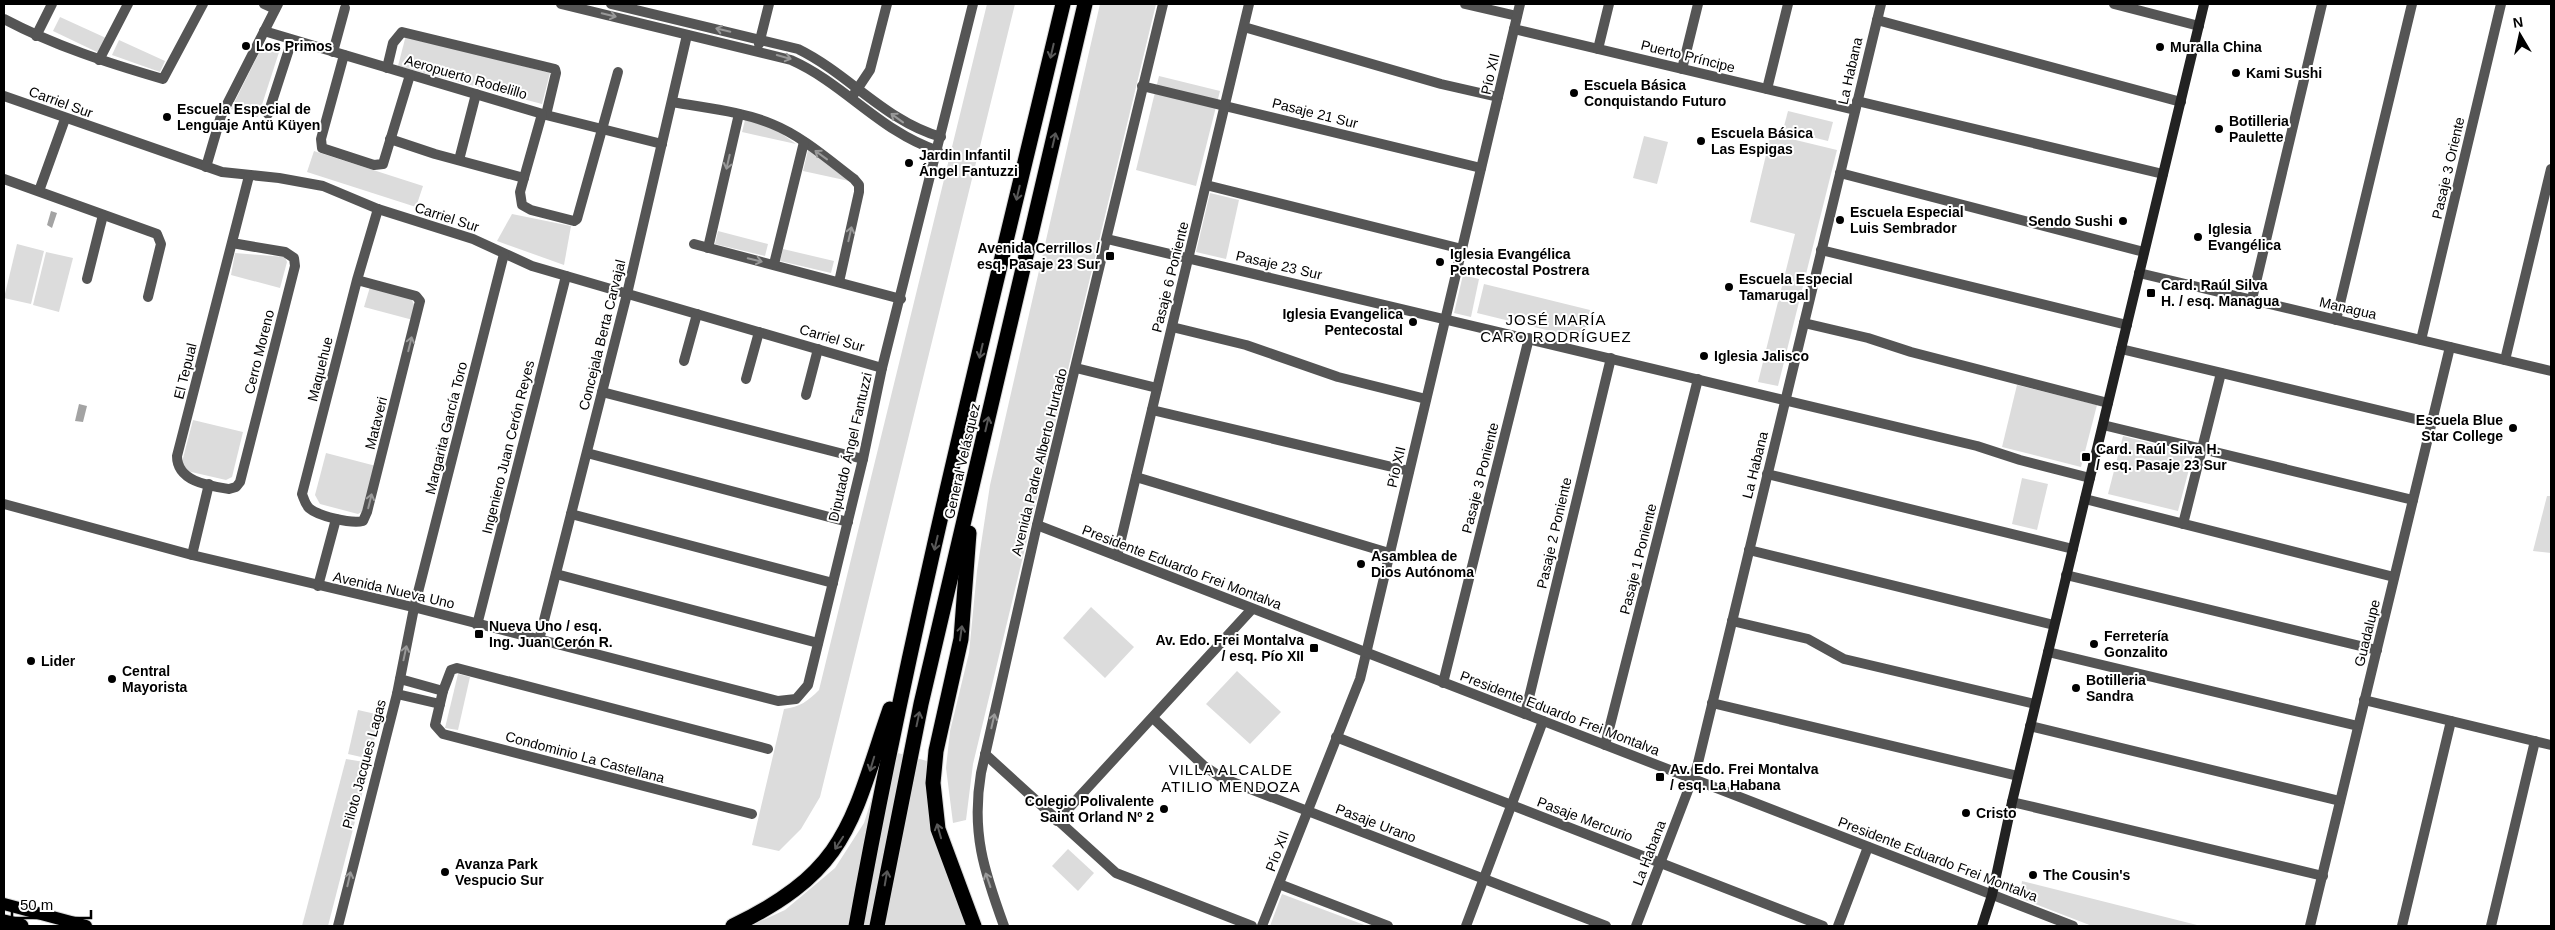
<svg xmlns="http://www.w3.org/2000/svg" width="2555" height="930" font-family="Helvetica,sans-serif">
<style>
.green{fill:#dcdcdc}
.water{fill:#a3a3a3}
.lines{fill:none;stroke-linecap:round;stroke-linejoin:round}
.primary-casing{stroke:#dbdbdb;stroke-width:14}
.motorway-casing{stroke:#dbdbdb;stroke-width:17}
.minor{stroke:#555;stroke-width:10}
.tertiary{stroke:#555;stroke-width:10}
.secondary{stroke:#222;stroke-width:10}
.primary{stroke:#000;stroke-width:12}
.motorway{stroke:#000;stroke-width:15}
.oneway{stroke:#999}
.oneway2{stroke:#595959}
.poi-dot{fill:#000;stroke:#fff;stroke-width:2}
.labels{text-anchor:middle;dominant-baseline:central;stroke-width:4;stroke-linejoin:round;paint-order:stroke}
.poi-label{font-size:14px;font-weight:bold;fill:#000;stroke:#fff;text-anchor:start}
.street-label{font-size:14px;fill:#000;stroke:#fff}
.neighbourhood-label{font-size:15px;letter-spacing:1px;fill:#000;stroke:#fff}
</style>
<rect width="100%" height="100%" fill="#fff"/>
<g class="green">
<path d="M 987,4 L 1015,4 L 820,797 L 801,829 L 779,851 L 752,845 L 784,709 C 800,707 808,701 819,690 Z"/>
<polygon points="1100,4 1156,4 973,764 966,820 953,823 946,768 950,731 969,653 977,571 990,485"/>
<polygon points="60,17 106,38 99,53 53,31"/>
<polygon points="406,35 550,73 542,104 398,66"/>
<polygon points="119,40 165,61 160,72 112,55"/>
<polygon points="270,44 281,46 258,117 231,109 262,47"/>
<polygon points="1159,76 1220,91 1196,186 1136,170"/>
<polygon points="1788,111 1833,122 1828,141 1783,130"/>
<polygon points="745,120 771,126 796,144 742,132"/>
<polygon points="1771,134 1837,150 1778,386 1758,382 1795,234 1750,222"/>
<polygon points="1644,136 1668,142 1657,184 1633,178"/>
<polygon points="808,150 849,181 803,171"/>
<polygon points="314,151 423,186 416,207 307,172"/>
<polygon points="1210,193 1239,200 1226,259 1196,252"/>
<polygon points="512,214 571,226 564,265 497,241"/>
<polygon points="718,231 768,244 765,256 715,244"/>
<polygon points="17,244 44,251 31,304 4,298"/>
<polygon points="783,249 834,261 831,273 780,261"/>
<polygon points="46,252 73,258 59,312 33,305"/>
<polygon points="235,253 285,257 287,262 280,288 231,275"/>
<polygon points="1463,275 1479,279 1471,317 1454,313"/>
<polygon points="1484,284 1590,310 1583,339 1477,313"/>
<polygon points="370,287 411,298 416,309 413,320 364,307"/>
<polygon points="2017,385 2097,405 2081,467 2002,447"/>
<polygon points="193,420 243,432 232,477 226,480 187,471 182,462"/>
<polygon points="2123,436 2193,454 2178,511 2108,494"/>
<polygon points="326,453 376,466 365,510 358,514 320,504 315,495"/>
<polygon points="2022,478 2048,484 2037,530 2012,524"/>
<polygon points="2547,496 2551,496 2551,553 2533,551"/>
<polygon points="1091,607 1134,647 1105,678 1063,638"/>
<polygon points="1237,671 1281,712 1250,744 1206,704"/>
<polygon points="458,674 470,677 458,730 445,728"/>
<polygon points="358,710 380,715 370,759 348,754"/>
<path d="M 887,750 L 927,761 C 923,820 945,872 966,926 L 750,926 L 785,910 L 835,868 L 864,823 Z"/>
<polygon points="346,759 370,763 328,926 302,926"/>
<polygon points="1068,849 1094,873 1078,891 1052,866"/>
<polygon points="2022,881 2201,926 2092,926 2020,898"/>
<polygon points="1282,894 1367,926 1270,926"/>
</g>
<g class="water">
<polygon points="51,211 57,213 52,228 47,225"/>
<polygon points="79,404 87,406 83,422 75,421"/>
</g>
<g class="lines">
<defs>
<polyline id="primary" points="4,904 86,926"/>
<g id="motorway">
<polyline points="969,533 961,639 936,751 933,783 938,829 974,926"/>
<polyline points="4,922 21,926"/>
<path d="M 733,926 C 849,870 851,822 890,709"/>
<path d="M 856,926 C 912,616 990,310 1063,4"/>
<polyline points="877,926 921,704 1085,4"/>
</g>
</defs>
<use href="#primary" class="primary-casing"/>
<use href="#motorway" class="motorway-casing"/>
<g class="minor">
<polyline points="264,4 275,9"/>
<path d="M 561,4 L 791,60 C 845,84 879,131 938,151"/>
<path d="M 611,4 L 798,49 C 849,74 885,121 941,137"/>
<polyline points="1465,4 1517,16"/>
<polyline points="2114,4 2199,26"/>
<path d="M 4,19 C 55,46 108,63 163,79 L 203,4"/>
<polyline points="1877,20 2181,102"/>
<polyline points="1244,27 1441,84 1498,97"/>
<polyline points="1514,29 1855,110"/>
<polyline points="264,31 546,115 662,144"/>
<polyline points="36,36 52,4"/>
<polyline points="759,44 769,4"/>
<polyline points="1598,49 1609,4"/>
<polyline points="333,52 345,8"/>
<polyline points="344,55 321,139 322,148 374,165 383,164 410,75"/>
<polyline points="99,60 128,4"/>
<polyline points="387,68 393,43 402,32 555,69 556,73 546,115"/>
<polyline points="1682,69 1698,4"/>
<polyline points="1142,86 1481,168"/>
<polyline points="1767,89 1788,4"/>
<polyline points="854,94 870,70 887,4"/>
<polyline points="4,96 222,172 279,178 323,186 378,209 473,239 532,266 882,368"/>
<polyline points="1857,101 2163,174"/>
<path d="M 672,102 C 705,108 741,111 772,124 C 802,136 829,160 854,179 L 859,185 L 859,192 L 839,282"/>
<polyline points="268,114 292,40"/>
<polyline points="542,114 520,192 522,205 531,210 574,221 577,219 618,72"/>
<polyline points="390,139 435,154 524,178"/>
<polyline points="459,160 476,94"/>
<polyline points="206,167 221,116 278,4"/>
<polyline points="1840,173 2144,252"/>
<polyline points="4,179 157,234 161,244 148,297"/>
<polyline points="1206,185 1462,249"/>
<polyline points="39,191 65,119"/>
<polyline points="1107,239 1977,446 2020,460 2090,478"/>
<path d="M 232,243 L 285,252 L 294,258 L 295,266 L 240,482 L 236,487 L 229,489 C 210,486 177,482 177,456 L 249,176"/>
<polyline points="694,244 901,299"/>
<polyline points="708,248 739,114"/>
<polyline points="1821,250 2127,325"/>
<polyline points="774,264 804,142"/>
<polyline points="2139,273 2551,371"/>
<polyline points="87,279 103,215"/>
<path d="M 357,280 L 416,296 L 420,301 L 367,512 L 363,521 C 351,524 318,516 309,508 C 305,504 304,499 302,494 L 357,280 L 378,209"/>
<polyline points="2252,299 2322,4"/>
<polyline points="2336,320 2412,4"/>
<polyline points="1804,323 1868,338 1911,352 2108,403"/>
<polyline points="1172,327 1246,345 1338,377 1426,399"/>
<polyline points="2421,340 2501,4"/>
<polyline points="2121,349 2432,423"/>
<polyline points="2505,360 2551,169"/>
<polyline points="684,361 697,314"/>
<polyline points="1076,368 1157,388"/>
<polyline points="746,379 759,332"/>
<polyline points="602,392 863,459"/>
<polyline points="806,395 818,349"/>
<polyline points="1152,410 1409,471"/>
<polyline points="2103,425 2413,500"/>
<polyline points="587,453 848,522"/>
<polyline points="1767,474 2073,549"/>
<polyline points="1136,477 1389,553"/>
<polyline points="2085,499 2394,577"/>
<polyline points="4,504 192,555 421,609 778,701 796,699 808,685 863,459 882,368 973,4"/>
<polyline points="571,514 833,583"/>
<polyline points="2183,524 2221,373"/>
<polyline points="1749,550 2054,625"/>
<polyline points="192,555 209,484"/>
<polyline points="1117,556 1249,4"/>
<polyline points="556,574 818,643"/>
<polyline points="2066,575 2377,650"/>
<polyline points="318,586 336,519"/>
<polyline points="1732,621 1808,639 1844,659 2035,704"/>
<polyline points="477,625 566,276"/>
<polyline points="539,640 627,294 687,35"/>
<polyline points="2048,652 2358,726"/>
<polyline points="400,679 443,691"/>
<polyline points="1443,683 1529,338"/>
<polyline points="397,694 440,704"/>
<polyline points="2364,700 2551,745"/>
<polyline points="1712,703 2018,776"/>
<polyline points="1525,714 1611,358"/>
<polyline points="1153,718 1204,766 1222,778 1606,926"/>
<polyline points="2030,726 2340,801"/>
<polyline points="1336,737 1823,926"/>
<polyline points="1605,745 1698,379"/>
<polyline points="985,754 1116,873 1252,926"/>
<polyline points="2012,802 2323,876"/>
<polyline points="752,814 443,734 435,725 443,691 451,670 457,668 768,749"/>
<polyline points="1057,821 1252,609"/>
<polyline points="1279,884 1388,926"/>
<polyline points="338,926 397,694 414,608 504,254"/>
<polyline points="1262,926 1360,679 1520,4"/>
<polyline points="1466,926 1543,721"/>
<polyline points="1636,926 1697,767 1881,4"/>
<polyline points="1838,926 1868,847"/>
<polyline points="2310,926 2450,347"/>
<polyline points="2402,926 2451,721"/>
<polyline points="2491,926 2535,741"/>
</g>
<g class="tertiary">
<polyline points="1037,525 2073,926"/>
<path d="M 1004,926 C 984,871 971,832 981,773 L 1037,525 L 1163,4"/>
</g>
<polyline class="secondary" points="1982,926 1992,895 2012,802 2204,4"/>
<use href="#primary" class="primary"/>
<use href="#motorway" class="motorway"/>
</g>
<defs><path id="oneway-shaft" d="M-6 0H5M1.5-3L5.5 0L1.5 3" fill="none" stroke-width="1.6" stroke-linecap="round" stroke-linejoin="round" transform="scale(1.25)"/></defs>
<g class="oneway">
<use href="#oneway-shaft" transform="translate(609 15) rotate(14)"/>
<use href="#oneway-shaft" transform="translate(723 30) rotate(-167)"/>
<use href="#oneway-shaft" transform="translate(784 57) rotate(16)"/>
<use href="#oneway-shaft" transform="translate(897 118) rotate(-144)"/>
<use href="#oneway-shaft" transform="translate(821 155) rotate(-144)"/>
<use href="#oneway-shaft" transform="translate(728 162) rotate(103)"/>
<use href="#oneway-shaft" transform="translate(850 234) rotate(-77)"/>
<use href="#oneway-shaft" transform="translate(755 260) rotate(14)"/>
<use href="#oneway-shaft" transform="translate(410 344) rotate(-76)"/>
<use href="#oneway-shaft" transform="translate(370 501) rotate(-76)"/>
<use href="#oneway-shaft" transform="translate(405 653) rotate(-78)"/>
<use href="#oneway-shaft" transform="translate(993 721) rotate(-77)"/>
<use href="#oneway-shaft" transform="translate(349 879) rotate(-77)"/>
<use href="#oneway-shaft" transform="translate(988 880) rotate(-109)"/>
</g>
<g class="oneway2">
<use href="#oneway-shaft" transform="translate(1052 51) rotate(103)"/>
<use href="#oneway-shaft" transform="translate(1054 140) rotate(-77)"/>
<use href="#oneway-shaft" transform="translate(1018 193) rotate(103)"/>
<use href="#oneway-shaft" transform="translate(981 351) rotate(103)"/>
<use href="#oneway-shaft" transform="translate(987 424) rotate(-77)"/>
<use href="#oneway-shaft" transform="translate(936 543) rotate(103)"/>
<use href="#oneway-shaft" transform="translate(961 633) rotate(-82)"/>
<use href="#oneway-shaft" transform="translate(918 719) rotate(-78)"/>
<use href="#oneway-shaft" transform="translate(872 764) rotate(107)"/>
<use href="#oneway-shaft" transform="translate(939 831) rotate(-106)"/>
<use href="#oneway-shaft" transform="translate(839 843) rotate(123)"/>
<use href="#oneway-shaft" transform="translate(886 878) rotate(-80)"/>
</g>
<g class="poi-dot">
<circle cx="246" cy="46" r="5"/>
<circle cx="2160" cy="47" r="5"/>
<circle cx="2236" cy="73" r="5"/>
<circle cx="1574" cy="93" r="5"/>
<circle cx="167" cy="117" r="5"/>
<circle cx="2219" cy="129" r="5"/>
<circle cx="1701" cy="141" r="5"/>
<circle cx="909" cy="163" r="5"/>
<circle cx="1840" cy="220" r="5"/>
<circle cx="2123" cy="221" r="5"/>
<circle cx="2198" cy="237" r="5"/>
<rect x="1105" y="251" width="10" height="10" rx="2.5"/>
<circle cx="1440" cy="262" r="5"/>
<circle cx="1729" cy="287" r="5"/>
<rect x="2146" y="288" width="10" height="10" rx="2.5"/>
<circle cx="1413" cy="322" r="5"/>
<circle cx="1704" cy="356" r="5"/>
<circle cx="2513" cy="428" r="5"/>
<rect x="2081" y="452" width="10" height="10" rx="2.5"/>
<circle cx="1361" cy="564" r="5"/>
<rect x="474" y="629" width="10" height="10" rx="2.5"/>
<circle cx="2094" cy="644" r="5"/>
<rect x="1309" y="643" width="10" height="10" rx="2.5"/>
<circle cx="31" cy="661" r="5"/>
<circle cx="112" cy="679" r="5"/>
<circle cx="2076" cy="688" r="5"/>
<rect x="1655" y="772" width="10" height="10" rx="2.5"/>
<circle cx="1164" cy="809" r="5"/>
<circle cx="1966" cy="813" r="5"/>
<circle cx="445" cy="872" r="5"/>
<circle cx="2033" cy="875" r="5"/>
</g>
<g class="labels">
<g class="poi-label">
<text x="256" y="46">Los Primos</text>
<text x="2170" y="47">Muralla China</text>
<text x="2246" y="73">Kami Sushi</text>
<text x="1584" y="85">Escuela Básica<tspan x="1584" dy="16">Conquistando Futuro</tspan></text>
<text x="177" y="109">Escuela Especial de<tspan x="177" dy="16">Lenguaje Antü Küyen</tspan></text>
<text x="2229" y="121">Botilleria<tspan x="2229" dy="16">Paulette</tspan></text>
<text x="1711" y="133">Escuela Básica<tspan x="1711" dy="16">Las Espigas</tspan></text>
<text x="919" y="155">Jardin Infantil<tspan x="919" dy="16">Ángel Fantuzzi</tspan></text>
<text x="1850" y="212">Escuela Especial<tspan x="1850" dy="16">Luis Sembrador</tspan></text>
<text x="2113" y="221" text-anchor="end">Sendo Sushi</text>
<text x="2208" y="229">Iglesia<tspan x="2208" dy="16">Evangélica</tspan></text>
<text x="1100" y="248" text-anchor="end">Avenida Cerrillos /<tspan x="1100" dy="16">esq. Pasaje 23 Sur</tspan></text>
<text x="1450" y="254">Iglesia Evangélica<tspan x="1450" dy="16">Pentecostal Postrera</tspan></text>
<text x="1739" y="279">Escuela Especial<tspan x="1739" dy="16">Tamarugal</tspan></text>
<text x="2161" y="285">Card. Raúl Silva<tspan x="2161" dy="16">H. / esq. Managua</tspan></text>
<text x="1403" y="314" text-anchor="end">Iglesia Evangelica<tspan x="1403" dy="16">Pentecostal</tspan></text>
<text x="1714" y="356">Iglesia Jalisco</text>
<text x="2503" y="420" text-anchor="end">Escuela Blue<tspan x="2503" dy="16">Star College</tspan></text>
<text x="2096" y="449">Card. Raúl Silva H.<tspan x="2096" dy="16">/ esq. Pasaje 23 Sur</tspan></text>
<text x="1371" y="556">Asamblea de<tspan x="1371" dy="16">Dios Autónoma</tspan></text>
<text x="489" y="626">Nueva Uno / esq.<tspan x="489" dy="16">Ing. Juan Cerón R.</tspan></text>
<text x="2104" y="636">Ferretería<tspan x="2104" dy="16">Gonzalito</tspan></text>
<text x="1304" y="640" text-anchor="end">Av. Edo. Frei Montalva<tspan x="1304" dy="16">/ esq. Pío XII</tspan></text>
<text x="41" y="661">Lider</text>
<text x="122" y="671">Central<tspan x="122" dy="16">Mayorista</tspan></text>
<text x="2086" y="680">Botilleria<tspan x="2086" dy="16">Sandra</tspan></text>
<text x="1670" y="769">Av. Edo. Frei Montalva<tspan x="1670" dy="16">/ esq. La Habana</tspan></text>
<text x="1154" y="801" text-anchor="end">Colegio Polivalente<tspan x="1154" dy="16">Saint Orland Nº 2</tspan></text>
<text x="1976" y="813">Cristo</text>
<text x="455" y="864">Avanza Park<tspan x="455" dy="16">Vespucio Sur</tspan></text>
<text x="2043" y="875">The Cousin's</text>
</g>
<g class="street-label">
<text transform="translate(1688 56) rotate(14)">Puerto Príncipe</text>
<text transform="translate(1850 71) rotate(-77)">La Habana</text>
<text transform="translate(1490 74) rotate(-77)">Pío XII</text>
<text transform="translate(466 77) rotate(16)">Aeropuerto Rodelillo</text>
<text transform="translate(61 102) rotate(20)">Carriel Sur</text>
<text transform="translate(1315 113) rotate(14)">Pasaje 21 Sur</text>
<text transform="translate(2448 168) rotate(-77)">Pasaje 3 Oriente</text>
<text transform="translate(447 217) rotate(18)">Carriel Sur</text>
<text transform="translate(1279 265) rotate(13)">Pasaje 23 Sur</text>
<text transform="translate(1170 277) rotate(-76)">Pasaje 6 Poniente</text>
<text transform="translate(2348 308) rotate(13)">Managua</text>
<text transform="translate(602 335) rotate(-76)">Concejala Berta Carvajal</text>
<text transform="translate(832 338) rotate(16)">Carriel Sur</text>
<text transform="translate(259 352) rotate(-76)">Cerro Moreno</text>
<text transform="translate(320 369) rotate(-76)">Maquehue</text>
<text transform="translate(185 371) rotate(-76)">El Tepual</text>
<text transform="translate(376 423) rotate(-76)">Mataveri</text>
<text transform="translate(446 428) rotate(-76)">Margarita García Toro</text>
<text transform="translate(508 447) rotate(-76)">Ingeniero Juan Cerón Reyes</text>
<text transform="translate(850 447) rotate(-77)">Diputado Ángel Fantuzzi</text>
<text transform="translate(962 461) rotate(-77)">General Velásquez</text>
<text transform="translate(1039 462) rotate(-76)">Avenida Padre Alberto Hurtado</text>
<text transform="translate(1755 465) rotate(-76)">La Habana</text>
<text transform="translate(1396 467) rotate(-77)">Pío XII</text>
<text transform="translate(1480 478) rotate(-76)">Pasaje 3 Poniente</text>
<text transform="translate(1554 533) rotate(-77)">Pasaje 2 Poniente</text>
<text transform="translate(1638 559) rotate(-76)">Pasaje 1 Poniente</text>
<text transform="translate(1182 567) rotate(21)">Presidente Eduardo Frei Montalva</text>
<text transform="translate(394 590) rotate(13)">Avenida Nueva Uno</text>
<text transform="translate(2367 633) rotate(-76)">Guadalupe</text>
<text transform="translate(1560 713) rotate(21)">Presidente Eduardo Frei Montalva</text>
<text transform="translate(585 757) rotate(15)">Condominio La Castellana</text>
<text transform="translate(364 764) rotate(-75)">Piloto Jacques Lagas</text>
<text transform="translate(1585 819) rotate(21)">Pasaje Mercurio</text>
<text transform="translate(1376 823) rotate(21)">Pasaje Urano</text>
<text transform="translate(1277 851) rotate(-69)">Pío XII</text>
<text transform="translate(1649 853) rotate(-69)">La Habana</text>
<text transform="translate(1938 859) rotate(21)">Presidente Eduardo Frei Montalva</text>
</g>
<g class="neighbourhood-label">
<text x="1556" y="319">JOSÉ MARÍA<tspan x="1556" dy="17">CARO RODRÍGUEZ</tspan></text>
<text x="1231" y="769">VILLA ALCALDE<tspan x="1231" dy="17">ATILIO MENDOZA</tspan></text>
</g>
</g>
<rect width="2555" height="930" fill="none" stroke="#000000" stroke-width="10"/>
<g transform="translate(2520 35) rotate(351)" stroke="#ffffff" stroke-width="4" paint-order="stroke">
<path d="M0-4L9 19L0 12L-9 19Z" fill="#000000"/>
<text y="-8" font-size="14" font-weight="bold" text-anchor="middle" fill="#000000">N</text>
</g>
<path d="M12 910v8h79v-8" fill="none" stroke="#000000" stroke-width="2.5"/>
<text x="20" y="910" font-size="15" fill="#000000" stroke="#ffffff" stroke-width="4" paint-order="stroke">50 m</text>
</svg>
